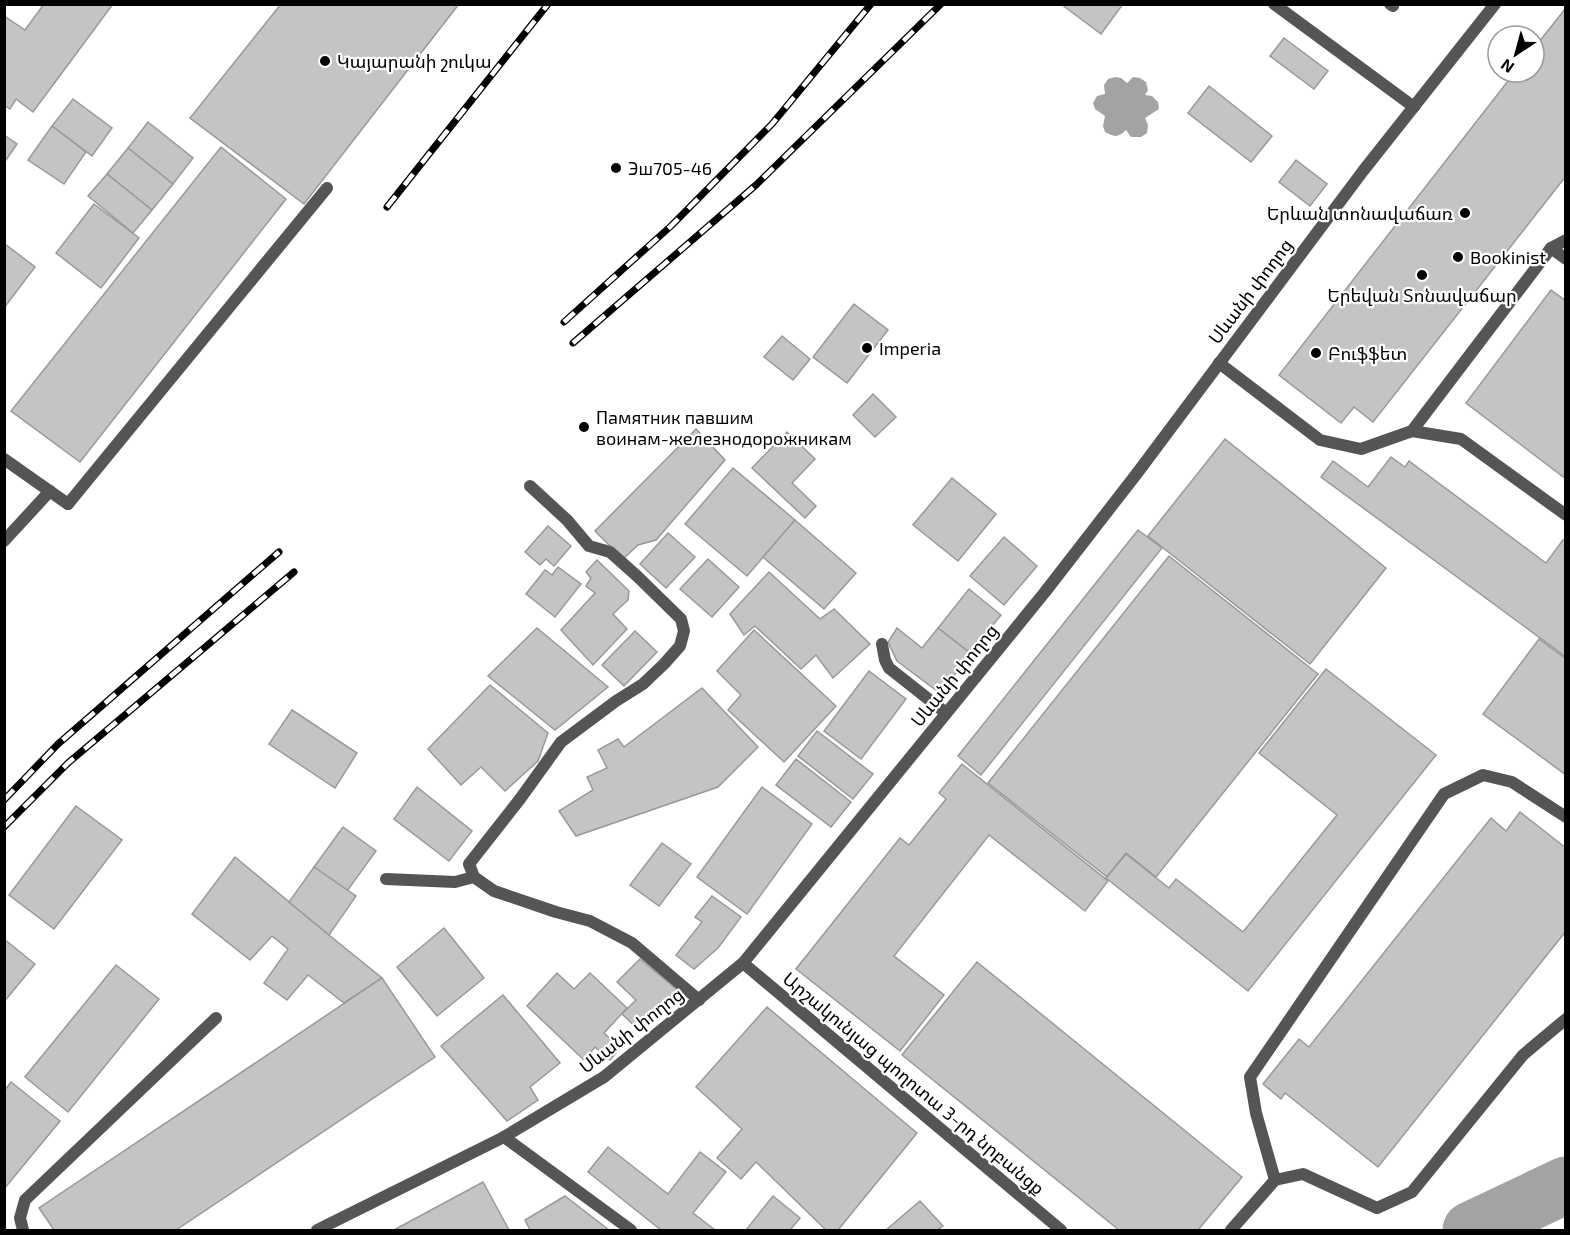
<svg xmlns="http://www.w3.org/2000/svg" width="1570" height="1235" font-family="'Exo 2','Noto Sans Armenian',sans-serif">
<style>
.water{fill:#a3a3a3}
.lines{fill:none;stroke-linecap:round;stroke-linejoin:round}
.river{stroke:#a3a3a3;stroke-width:57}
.building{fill:#c4c4c4;stroke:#999;stroke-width:1.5}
.service{stroke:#555;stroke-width:12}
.minor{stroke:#555;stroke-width:12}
.tertiary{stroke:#555;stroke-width:12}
.rail-casing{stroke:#000;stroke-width:7}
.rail{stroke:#fff;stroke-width:4.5;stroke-dasharray:14;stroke-linecap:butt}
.poi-dot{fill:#000;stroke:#fff;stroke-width:2}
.labels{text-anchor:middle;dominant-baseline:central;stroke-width:4.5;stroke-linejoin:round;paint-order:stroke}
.poi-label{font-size:18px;fill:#000;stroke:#fff;text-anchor:start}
.street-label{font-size:18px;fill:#000;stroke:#fff}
</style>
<rect width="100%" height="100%" fill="#fff"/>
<path class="water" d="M 1115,77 L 1121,78 L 1127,83 L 1133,77 L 1140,78 L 1146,82 L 1148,90 L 1145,95 L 1152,96 L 1158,102 L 1159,109 L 1145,118 L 1148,125 L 1147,133 L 1141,137 L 1131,137 L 1126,130 C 1118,138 1114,137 1105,132 L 1103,126 L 1105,116 L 1095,109 L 1093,103 L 1097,96 L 1105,94 L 1104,85 L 1108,79 Z"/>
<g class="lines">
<polyline class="river" points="1471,1230 1566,1185"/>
</g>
<g class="building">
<polygon points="44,4 113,4 33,112 16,99 10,109 4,105 4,16 25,30"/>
<polygon points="281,4 459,4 304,204 190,118"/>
<polygon points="1061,4 1123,4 1101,34"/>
<polygon points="1566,8 1566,176 1373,422 1354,407 1341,423 1279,375 1515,72 1534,72 1534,48"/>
<polygon points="1284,38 1328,71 1314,89 1270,56"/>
<polygon points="1209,86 1272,136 1251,162 1188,113"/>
<polygon points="73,99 112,128 92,156 52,126"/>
<polygon points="148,122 193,158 173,184 128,148"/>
<polygon points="52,126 86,152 64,184 28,160"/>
<polygon points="4,135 17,144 4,163"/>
<polygon points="221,147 286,199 80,462 11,411"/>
<polygon points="128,148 173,184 152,210 107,174"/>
<polygon points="1296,160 1327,184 1310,206 1279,182"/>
<polygon points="107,174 152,210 133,233 88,196"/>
<polygon points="94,204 139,238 101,288 56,253"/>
<polygon points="5,244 35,267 4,308 4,244"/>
<polygon points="1551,290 1566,301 1566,479 1466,403"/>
<polygon points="854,304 888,330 847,383 813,357"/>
<polygon points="782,336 810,359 793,380 764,357"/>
<polygon points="873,394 896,417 875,437 853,415"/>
<polygon points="696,429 725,460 656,540 638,545 623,559 595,531"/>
<polygon points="787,432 815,459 792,483 816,506 805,518 752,468"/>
<polygon points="1225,439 1386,568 1310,664 1148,536"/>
<polygon points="1391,457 1405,467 1409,461 1546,563 1563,540 1566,541 1566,657 1321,477 1333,461 1368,487"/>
<polygon points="733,468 795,520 747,576 685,524"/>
<polygon points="952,478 996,514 958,561 913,525"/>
<polygon points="795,520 856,573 824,609 763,557"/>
<polygon points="548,526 571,546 554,566 546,559 540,565 525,552"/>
<polygon points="1138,530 1162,548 981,775 958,756"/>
<polygon points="668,533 695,557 666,588 640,564"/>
<polygon points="1004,537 1037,566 1004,605 970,576"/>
<polygon points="1169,556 1318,674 1156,877 1126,853 1107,877 988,783"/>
<polygon points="708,559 739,587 712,617 680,589"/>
<polygon points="597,560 629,591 628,600 613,614 627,629 593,665 561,630 595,593 586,586 591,578 586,572"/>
<polygon points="558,567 581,584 555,617 526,594 545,570 552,575"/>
<polygon points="769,572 820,619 834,609 870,644 833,678 816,655 801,669 755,626 744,635 730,614"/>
<polygon points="969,589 1001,615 970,653 938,628"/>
<polygon points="537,628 608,687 555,730 488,676"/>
<polygon points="897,628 922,648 938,628 970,653 941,694 897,661 888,642"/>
<polygon points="754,630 836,706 784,762 728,710 741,695 717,671"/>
<polygon points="635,631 657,652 624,686 602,665"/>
<polygon points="1539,639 1566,659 1566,775 1483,714"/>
<polygon points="1326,669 1436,755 1248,991 1106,878 1126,854 1169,888 1176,879 1243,932 1337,815 1259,753"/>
<polygon points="869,671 906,699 861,759 824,731"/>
<polygon points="490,685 548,733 538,761 505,791 481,767 461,785 428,749"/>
<polygon points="702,688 758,747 718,787 576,836 559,811 593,790 587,777 607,768 598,750 618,739 624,747"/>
<polygon points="292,710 357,753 335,788 269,744"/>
<polygon points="817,731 873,774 853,799 798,756"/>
<polygon points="796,759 851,802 831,827 776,785"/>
<polygon points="962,764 1108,881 1085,911 989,835 894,956 944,995 900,1051 796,969 900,838 909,845 946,799 939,793"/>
<polygon points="417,787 472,831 449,861 394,819"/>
<polygon points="762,787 812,824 747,914 697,877"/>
<polygon points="76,806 122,840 54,929 9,895"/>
<polygon points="1520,812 1566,848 1566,931 1378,1167 1285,1093 1281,1099 1263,1084 1299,1039 1309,1047 1491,818 1506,831"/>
<polygon points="343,827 376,851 347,891 314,867"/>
<polygon points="662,843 691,864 659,906 630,885"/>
<polygon points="235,857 329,935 382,978 344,1003 308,975 287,1000 264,983 288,949 272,936 250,960 192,914"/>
<polygon points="314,867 356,896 329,935 289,902"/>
<polygon points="712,896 741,917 718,948 694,969 676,955 702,922 695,917"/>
<polygon points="444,928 484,978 437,1016 397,967"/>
<polygon points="4,939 35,964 4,1002"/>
<polygon points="640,959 680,992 641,1032 622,1014 636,1000 617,982"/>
<polygon points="977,962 1242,1177 1198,1230 1119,1230 902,1055"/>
<polygon points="116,965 159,999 68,1112 25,1077"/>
<polygon points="557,973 574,989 590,973 627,1008 604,1033 620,1048 610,1060 595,1047 584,1060 527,1006"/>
<polygon points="382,978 435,1057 176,1230 54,1230 39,1208"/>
<polygon points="503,995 560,1063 530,1087 538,1100 507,1121 441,1046"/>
<polygon points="767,1007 917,1133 838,1230 826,1230 756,1162 741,1179 717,1158 742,1129 696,1087"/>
<polygon points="11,1082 60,1121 4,1189 4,1091"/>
<polygon points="608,1147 668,1194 700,1152 726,1172 693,1213 715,1230 661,1230 588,1172"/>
<polygon points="483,1182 509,1230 394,1230"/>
<polygon points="565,1196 609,1230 530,1230 525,1220"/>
<polygon points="773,1196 800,1218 790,1230 746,1230"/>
<polygon points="920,1201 943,1226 937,1230 886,1230"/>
</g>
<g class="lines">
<g class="service">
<polyline points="1274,4 1414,107"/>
<polyline points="1390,4 1393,6"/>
<polyline points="1551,248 1566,240"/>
<polyline points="1219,363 1320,440 1361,449 1412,431 1551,248 1566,259"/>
<polyline points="1412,431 1461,439 1566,515"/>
<polyline points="68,504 327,188"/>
<polyline points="4,541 50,491"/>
<polyline points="882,644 885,660 889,668 946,713"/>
<polyline points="386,879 455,882 474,877"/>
<polyline points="504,1137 631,1230"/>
<polyline points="1275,1180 1256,1113 1250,1077 1444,794 1483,775 1512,782 1566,817"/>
<polyline points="23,1230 20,1218 25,1200 216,1018"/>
<polyline points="1231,1230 1275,1180 1303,1174 1377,1208 1412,1192 1523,1055 1566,1019"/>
</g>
<g class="minor">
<polyline points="4,459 68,504"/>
<polyline points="530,486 567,520 589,546 610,552 637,576 681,619 684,631 680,646 664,664 643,684 616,701 561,742 520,799 469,864 474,877 494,891 556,912 590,921 632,943 699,1000"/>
</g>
<g class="tertiary">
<polyline points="743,963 1061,1230"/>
<polyline points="317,1230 504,1137 604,1077 743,963 1045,592 1138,472 1363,171 1495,4"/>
</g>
<defs>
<g id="rail">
<polyline points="387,207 548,4"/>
<polyline points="564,322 671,226 772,124 871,4"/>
<polyline points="573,343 756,185 941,4"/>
<polyline points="4,800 58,744 279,552"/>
<polyline points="4,827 68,763 294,572"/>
</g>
</defs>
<use href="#rail" class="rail-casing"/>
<use href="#rail" class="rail"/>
</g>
<g class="poi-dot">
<circle cx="325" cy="61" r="6"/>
<circle cx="616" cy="168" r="6"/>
<circle cx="1465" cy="213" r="6"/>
<circle cx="1458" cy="257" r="6"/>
<circle cx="1422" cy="275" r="6"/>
<circle cx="867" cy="348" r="6"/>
<circle cx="1316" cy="353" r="6"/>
<circle cx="584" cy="427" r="6"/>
</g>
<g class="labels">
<g class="poi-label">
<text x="337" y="61">Կայարանի շուկա</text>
<text x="628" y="168">Эш705-46</text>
<text x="1453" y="213" text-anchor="end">Երևան տոնավաճառ</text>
<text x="1470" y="257">Bookinist</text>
<text x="1422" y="295" text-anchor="middle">Երեվան Տոնավաճար</text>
<text x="879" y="348">Imperia</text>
<text x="1328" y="353">Բուֆֆետ</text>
<text x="596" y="417">Памятник павшим<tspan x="596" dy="21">воинам-железнодорожникам</tspan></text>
</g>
<g class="street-label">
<text transform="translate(1250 291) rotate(-53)">Սևանի փողոց</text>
<text transform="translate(954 675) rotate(-51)">Սևանի փողոց</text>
<text transform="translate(631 1030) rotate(-38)">Սևանի փողոց</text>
<text transform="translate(914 1083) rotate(40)">Արշակունյաց պողոտա 3-րդ նրբանցք</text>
</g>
</g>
<rect width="1570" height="1235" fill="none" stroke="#000000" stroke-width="12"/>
<g transform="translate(1516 54) rotate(216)"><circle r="28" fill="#ffffff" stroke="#999999" stroke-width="1.5"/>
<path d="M0-4.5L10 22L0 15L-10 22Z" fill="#000000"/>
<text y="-9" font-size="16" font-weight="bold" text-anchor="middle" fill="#000000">N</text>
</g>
</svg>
